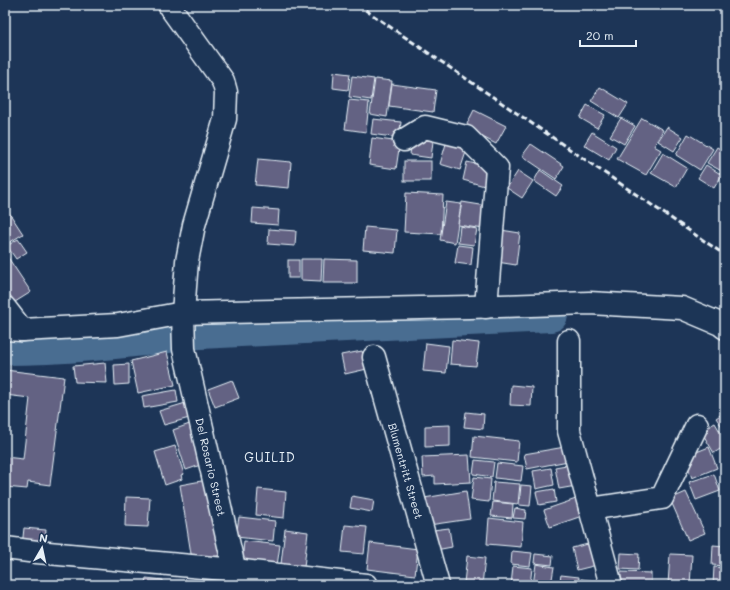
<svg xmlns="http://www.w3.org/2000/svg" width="730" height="590" font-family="Mali,sans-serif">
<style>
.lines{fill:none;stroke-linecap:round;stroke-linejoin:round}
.river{stroke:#4a6d91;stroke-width:34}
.building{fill:#636283;stroke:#e8f1f8}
.minor-casing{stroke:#e8f1f8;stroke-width:25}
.minor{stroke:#1d3557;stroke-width:22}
.rail{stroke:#e8f1f8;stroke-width:3;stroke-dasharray:6 3;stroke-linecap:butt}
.labels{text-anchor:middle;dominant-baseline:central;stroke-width:3.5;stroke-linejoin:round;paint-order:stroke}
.street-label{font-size:11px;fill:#e8f1f8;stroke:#1d3557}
.quarter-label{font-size:13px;letter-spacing:1px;fill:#e8f1f8;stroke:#1d3557}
</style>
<rect width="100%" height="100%" fill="#1d3557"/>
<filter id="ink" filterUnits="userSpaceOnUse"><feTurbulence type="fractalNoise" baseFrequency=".025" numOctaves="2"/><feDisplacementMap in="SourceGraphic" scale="8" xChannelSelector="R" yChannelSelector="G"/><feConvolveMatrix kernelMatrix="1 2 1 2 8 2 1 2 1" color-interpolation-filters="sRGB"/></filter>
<g filter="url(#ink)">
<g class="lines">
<path class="river" d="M 5,348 C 70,348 135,341 200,332 L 551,315"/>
</g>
<g class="building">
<polygon points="334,72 350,74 348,90 333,88"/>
<polygon points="352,76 374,79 371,100 349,97"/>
<polygon points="375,79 392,81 387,117 370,114"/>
<polygon points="392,84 436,90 433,112 389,106"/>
<polygon points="600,87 628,104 619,118 591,101"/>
<polygon points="349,100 369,102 366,132 345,129"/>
<polygon points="587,105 605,115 597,128 580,118"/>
<polygon points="474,110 506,126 496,144 465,128"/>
<polygon points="621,118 635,126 624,144 610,136"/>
<polygon points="642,118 663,130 654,146 661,150 646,175 617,159"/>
<polygon points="373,119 401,122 399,138 371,134"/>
<polygon points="667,127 683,137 674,151 658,141"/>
<polygon points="592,132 616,147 609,160 584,145"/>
<polygon points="688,134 713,149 700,170 676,155"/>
<polygon points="448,137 469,143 460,170 440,164"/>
<polygon points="372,138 400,142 396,169 369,165"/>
<polygon points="412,138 433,141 431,158 410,155"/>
<polygon points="531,144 564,166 556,179 522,156"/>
<polygon points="717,147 725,152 725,173 707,163"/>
<polygon points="663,153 687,168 676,187 651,173"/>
<polygon points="258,159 291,162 289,188 255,185"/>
<rect x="404" y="161" width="27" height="20"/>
<polygon points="467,162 493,168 488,187 463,180"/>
<polygon points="706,165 722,175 714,188 698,178"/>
<polygon points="540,170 563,186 556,196 534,181"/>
<polygon points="518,171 533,181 522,198 507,188"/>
<polygon points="406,193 443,195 441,234 404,232"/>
<polygon points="446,202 461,204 455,243 440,240"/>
<polygon points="462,202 493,207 490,230 458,225"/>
<polygon points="253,208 279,210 278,225 252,223"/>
<polygon points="8,211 23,234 7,244 5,242 5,213"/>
<polygon points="460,226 477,229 474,245 458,243"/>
<polygon points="365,227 397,230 395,253 363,250"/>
<polygon points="269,229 296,231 295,246 268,244"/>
<polygon points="501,230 520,233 516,265 497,262"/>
<polygon points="18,239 27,252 16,259 7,246"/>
<polygon points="458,245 473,247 471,265 455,263"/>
<polygon points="5,253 31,292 15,302 5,288"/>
<polygon points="301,259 322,259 321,281 301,280"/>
<polygon points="324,259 357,260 357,283 323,283"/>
<rect x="288" y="260" width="11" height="18"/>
<polygon points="452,340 479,343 476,366 450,364"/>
<polygon points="426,343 449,346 446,373 423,371"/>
<polygon points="362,351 367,369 345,374 341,355"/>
<polygon points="167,352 175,385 138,393 131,361"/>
<polygon points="105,363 107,383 75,382 73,366"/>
<polygon points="129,364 129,384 115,385 114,365"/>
<polygon points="5,370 64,377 50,485 28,482 27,489 5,487 5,457 23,459 30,398 5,395"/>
<polygon points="232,380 239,398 215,407 208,389"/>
<polygon points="511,385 532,387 531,406 510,405"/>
<polygon points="176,390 178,402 144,408 142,396"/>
<polygon points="189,402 193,417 164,425 159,411"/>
<polygon points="466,412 484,414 483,429 464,427"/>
<polygon points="725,412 725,431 716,418"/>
<polygon points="195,422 209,462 186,470 173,430"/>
<polygon points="715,423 725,440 725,446 714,453 701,431"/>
<polygon points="450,425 450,446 425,447 425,426"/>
<polygon points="474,436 519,441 517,462 472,457"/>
<polygon points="175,446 184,474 181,475 182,479 165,485 155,452"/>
<polygon points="565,447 568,461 527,469 524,454"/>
<polygon points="709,447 717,468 692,478 684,457"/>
<polygon points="469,455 471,482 435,484 435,476 423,477 422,457"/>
<polygon points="475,460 494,462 492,477 473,474"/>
<polygon points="497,463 523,466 521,481 495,478"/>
<polygon points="572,464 576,486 559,489 555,467"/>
<polygon points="551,468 554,485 536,489 533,471"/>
<polygon points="714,474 720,491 696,500 689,482"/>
<polygon points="474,477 491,479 489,502 471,500"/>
<polygon points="212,479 224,555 192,560 180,485"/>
<polygon points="494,482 520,484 518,504 492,501"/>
<polygon points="521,485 532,486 530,506 519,505"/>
<polygon points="258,489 286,492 284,518 256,515"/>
<polygon points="554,489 556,502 539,505 536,492"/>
<polygon points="466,491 470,519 429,525 424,498"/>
<polygon points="686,492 705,533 688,540 670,499"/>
<polygon points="352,496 374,500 372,512 350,508"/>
<polygon points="126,497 150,498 148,527 125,526"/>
<polygon points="576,499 582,516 550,527 544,510"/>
<polygon points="493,502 513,504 512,518 491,516"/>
<polygon points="515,508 526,510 525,519 513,518"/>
<polygon points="239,517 275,521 273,541 236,537"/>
<polygon points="489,518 523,522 521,547 487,544"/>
<polygon points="345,525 367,527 364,554 342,552"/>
<polygon points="24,528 46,530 44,548 22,546"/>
<polygon points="449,528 452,547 436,550 433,530"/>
<polygon points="285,529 308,532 304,567 281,564"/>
<polygon points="244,541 280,545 277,566 242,562"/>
<polygon points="370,543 418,549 415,575 367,569"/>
<polygon points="592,543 597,565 577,570 572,548"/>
<polygon points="713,545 725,546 725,566 712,565"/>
<polygon points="512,551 532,553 530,566 511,564"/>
<polygon points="621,553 639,554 638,570 620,569"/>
<polygon points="535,554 553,556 552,565 534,563"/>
<polygon points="670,554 692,555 690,585 668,585"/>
<polygon points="467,556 485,558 482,585 464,583"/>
<polygon points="536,564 554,567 551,585 533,585"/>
<polygon points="513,566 532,568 530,585 511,585"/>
<polygon points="714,567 725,568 725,585 713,585"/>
<polygon points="621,572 651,573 651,585 620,585"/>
<polygon points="561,575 579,577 578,585 559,585"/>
<polygon points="146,578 163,580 163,585 145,585"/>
<polygon points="581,579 604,582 603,585 580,585"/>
<polygon points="695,581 712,582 712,585 695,585"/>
</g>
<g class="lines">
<defs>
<g id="minor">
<polyline points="170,5 170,7 223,81 226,92 225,119 194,225 187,261 183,313 184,349 238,585"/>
<polyline points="404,140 425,127 466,137 497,168 486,307"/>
<polyline points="5,308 22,330"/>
<polyline points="5,329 22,330 118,325 183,313 470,307 589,303 682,308 720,324 725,328"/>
<polyline points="569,341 569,431 611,585"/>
<polyline points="374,357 438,585"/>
<polyline points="590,509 662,498 697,425"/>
<polyline points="5,548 37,552 235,570 366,585"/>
</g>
</defs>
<use href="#minor" class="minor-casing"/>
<use href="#minor" class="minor"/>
<polyline class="rail" points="358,5 725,255"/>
</g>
</g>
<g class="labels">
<g class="street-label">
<text transform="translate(211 467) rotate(77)">Del Rosario Street</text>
<text transform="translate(406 471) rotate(74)">Blumentritt Street</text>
</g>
<g class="quarter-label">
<text x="270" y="456">GUILID</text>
</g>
</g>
<rect width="730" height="590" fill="none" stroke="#1d3557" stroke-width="20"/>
<rect x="10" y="10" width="710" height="570" fill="none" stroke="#e8f1f8" stroke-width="1.5" filter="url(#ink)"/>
<g transform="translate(42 548) rotate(9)" stroke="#1d3557" stroke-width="3" paint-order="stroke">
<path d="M0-3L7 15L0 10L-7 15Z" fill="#e8f1f8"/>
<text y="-6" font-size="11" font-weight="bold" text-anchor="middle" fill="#e8f1f8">N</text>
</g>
<path d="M580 40v6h56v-6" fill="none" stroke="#e8f1f8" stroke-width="2"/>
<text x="586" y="40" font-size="12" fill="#e8f1f8" stroke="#1d3557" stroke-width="3" paint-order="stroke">20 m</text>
</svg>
